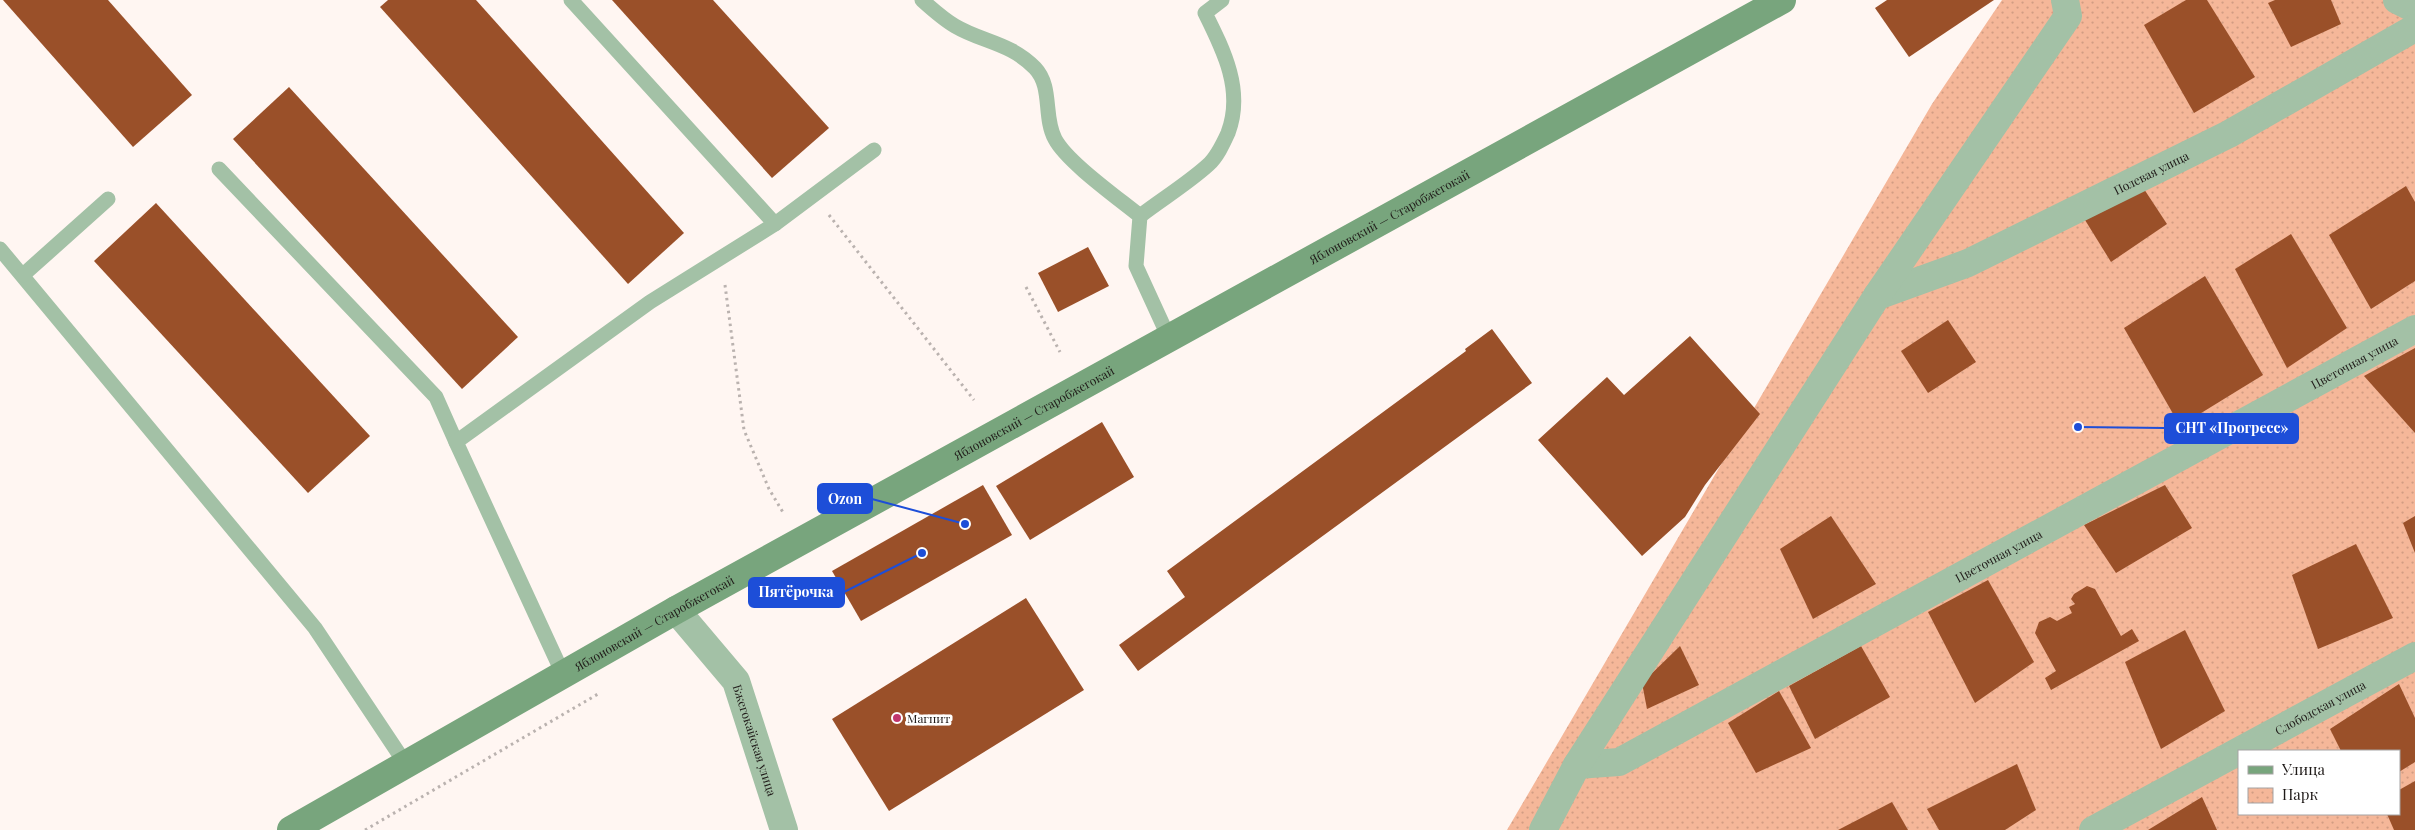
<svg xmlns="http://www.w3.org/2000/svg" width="2415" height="830" font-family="'Playfair Display',serif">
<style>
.park{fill:url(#park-dots);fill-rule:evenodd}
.building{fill:#9a5029}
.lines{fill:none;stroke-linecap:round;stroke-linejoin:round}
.path{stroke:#bab2af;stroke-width:3;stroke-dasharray:2.5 4;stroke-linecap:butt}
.lane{stroke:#a3c1a6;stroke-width:15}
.street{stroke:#a3c1a6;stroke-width:28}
.secondary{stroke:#78a57d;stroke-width:28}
.poi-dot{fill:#c1366d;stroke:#fff;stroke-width:2}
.labels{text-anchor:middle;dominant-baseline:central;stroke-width:5;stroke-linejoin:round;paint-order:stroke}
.street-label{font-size:12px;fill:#1f1a18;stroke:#fff}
.poi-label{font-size:12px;fill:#1f1a18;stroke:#fff;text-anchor:start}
.leader{fill:none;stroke:#1d4ed8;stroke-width:2}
.callout-dot{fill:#1d4ed8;stroke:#fff;stroke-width:2}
.callout{fill:#1d4ed8;stroke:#1d4ed8;stroke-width:2}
.callout-label{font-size:14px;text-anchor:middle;font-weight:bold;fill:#fff}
</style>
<defs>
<pattern id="park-dots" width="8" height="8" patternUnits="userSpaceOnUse" patternTransform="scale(1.25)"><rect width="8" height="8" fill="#f5b799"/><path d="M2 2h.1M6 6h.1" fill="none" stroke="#d29d83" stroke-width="1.8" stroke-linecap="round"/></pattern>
</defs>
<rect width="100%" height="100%" fill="#fff6f2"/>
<path class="park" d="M 2002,0 L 2415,0 L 2415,830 L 1507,830 L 1932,104 ZM 2239,751 L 2399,751 L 2399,814 L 2239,814 Z"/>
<g class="building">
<polygon points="3,0 108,0 192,95 133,147"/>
<polygon points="388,0 476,0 684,233 628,284 380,7"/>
<polygon points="612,0 713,0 829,128 772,178"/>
<polygon points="1887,0 1994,0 1909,57 1875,8"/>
<polygon points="2186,0 2207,0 2255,77 2194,113 2144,25"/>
<polygon points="2275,0 2331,0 2341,24 2291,47 2268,3"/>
<polygon points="289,87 518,337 462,389 233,139"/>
<polygon points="2142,186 2167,224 2111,262 2085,220"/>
<polygon points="2406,186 2415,202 2415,281 2371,309 2329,235"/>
<polygon points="156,203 370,436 308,493 94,261"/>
<polygon points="2291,234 2347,328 2287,368 2235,269"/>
<polygon points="1088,247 1109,286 1058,312 1038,273"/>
<polygon points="2205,276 2263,375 2180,426 2124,328"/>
<polygon points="1948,320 1976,362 1928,393 1901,351"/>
<polygon points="1492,329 1532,383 1138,671 1119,645 1185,597 1167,571 1466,351 1465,349"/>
<polygon points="1690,336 1760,414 1705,485 1685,517 1642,556 1538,440 1607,377 1624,395"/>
<polygon points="2415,348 2415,433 2364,376"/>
<polygon points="1102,422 1134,477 1030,540 996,486"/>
<polygon points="983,485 1012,535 861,621 832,571"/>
<polygon points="2165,485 2192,528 2116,573 2084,525"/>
<polygon points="1831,516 1876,584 1813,619 1780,549"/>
<polygon points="2415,516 2415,553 2403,523"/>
<polygon points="2356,544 2393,618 2318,649 2292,575"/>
<polygon points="1988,580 2034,662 1975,703 1928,612"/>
<polygon points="2087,586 2095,589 2121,636 2132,629 2139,641 2051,690 2045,678 2056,671 2035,633 2039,622 2050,617 2057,621 2072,613 2069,607 2075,604 2071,599 2074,594"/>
<polygon points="1026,598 1084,690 889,811 832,719"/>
<polygon points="2185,630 2225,711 2161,749 2125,662"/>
<polygon points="1680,646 1699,685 1647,709 1642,683"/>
<polygon points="1861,646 1890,697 1815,739 1789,686"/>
<polygon points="2399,684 2415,718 2415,762 2399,772 2399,751 2341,751 2330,729"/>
<polygon points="1779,691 1811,748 1756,773 1728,723"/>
<polygon points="2017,764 2036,810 2005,830 1939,830 1927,809"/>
<polygon points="2415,781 2415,830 2394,830 2387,814 2399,814 2399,790"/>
<polygon points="2202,797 2217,830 2148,830"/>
<polygon points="1892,802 1908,830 1838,830"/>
</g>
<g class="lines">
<g class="path">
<polyline points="829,215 974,400"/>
<polyline points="725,285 744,430 769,489 784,514"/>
<polyline points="1026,287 1060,352"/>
<polyline points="365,830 598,694"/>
</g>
<g class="lane">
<polyline points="571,0 775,224"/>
<path d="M 922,0 C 932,9 943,19 955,26 C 982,42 1011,43 1035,68 C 1053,87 1043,117 1055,139 C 1067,162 1118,198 1140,216 L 1136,266 L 1169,338"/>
<polyline points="219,169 436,397 456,442"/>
<path d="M 1140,216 C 1162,199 1187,184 1208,165 C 1217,157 1223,144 1228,133 C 1244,91 1224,51 1205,13 L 1222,0"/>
<polyline points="0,249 315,628 405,763"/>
<polyline points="23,275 108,199"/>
<polyline points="563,674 456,442 650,302 775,224 874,150"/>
</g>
<g class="street">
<polyline points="2397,0 2415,9"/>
<path id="s1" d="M 1877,296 L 1968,263 L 2229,134 L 2415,28"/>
<path id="s2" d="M 676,610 L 736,681 L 784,830"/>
<path id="s3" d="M 1577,765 L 1619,762 L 2415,329"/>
<polyline points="1543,830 1577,765 1877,296 2068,16 2065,0"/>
<path id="s4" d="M 2093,830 L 2415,656"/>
</g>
<path class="secondary" id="s5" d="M 291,830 L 676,610 L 1782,0"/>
</g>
<circle class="poi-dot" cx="897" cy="718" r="5"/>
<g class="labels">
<g class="street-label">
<text stroke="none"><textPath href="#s1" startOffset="301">Полевая улица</textPath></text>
<text stroke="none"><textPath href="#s5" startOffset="1258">Яблоновский — Старобжегокай</textPath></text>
<text stroke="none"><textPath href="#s3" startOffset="879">Цветочная улица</textPath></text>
<text stroke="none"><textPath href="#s5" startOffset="852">Яблоновский — Старобжегокай</textPath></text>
<text stroke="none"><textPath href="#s3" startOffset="474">Цветочная улица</textPath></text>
<text stroke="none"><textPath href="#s5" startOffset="418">Яблоновский — Старобжегокай</textPath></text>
<text stroke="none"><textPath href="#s4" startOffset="258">Слободская улица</textPath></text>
<text stroke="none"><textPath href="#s2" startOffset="155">Бжегокайская улица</textPath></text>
</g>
<g class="poi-label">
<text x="907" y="718">Магнит</text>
</g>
</g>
<path class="leader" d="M2078 427L2165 428M965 524L872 499M922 553L844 592"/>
<g class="callout-dot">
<circle cx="2078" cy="427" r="5"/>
<circle cx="965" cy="524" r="5"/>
<circle cx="922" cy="553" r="5"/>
</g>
<g class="callout">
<rect x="2165" y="414" width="133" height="29" rx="5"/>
<rect x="818" y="484" width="54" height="29" rx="5"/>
<rect x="749" y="578" width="95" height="29" rx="5"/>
</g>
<g class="callout-label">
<text x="2232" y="433">СНТ «Прогресс»</text>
<text x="845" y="504">Ozon</text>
<text x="796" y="597">Пятёрочка</text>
</g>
<rect x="2238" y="750" width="162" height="65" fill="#ffffff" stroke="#a5a3a3"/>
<rect x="2248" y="766" width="25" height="8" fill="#78a57d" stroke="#a5a3a3"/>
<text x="2282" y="775" font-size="15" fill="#1f1a18">Улица</text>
<rect x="2248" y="788" width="25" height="15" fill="url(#park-dots)" stroke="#a5a3a3"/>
<text x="2282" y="800" font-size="15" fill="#1f1a18">Парк</text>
</svg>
